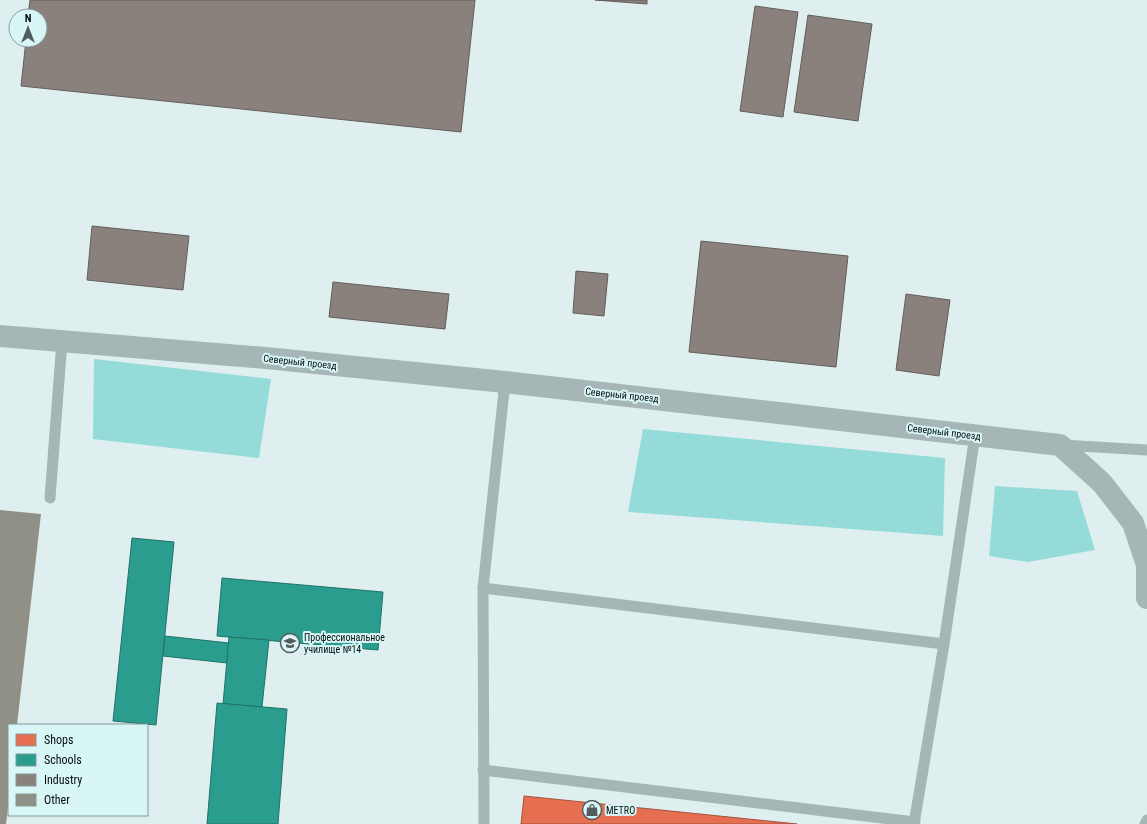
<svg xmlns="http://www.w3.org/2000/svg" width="1147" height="824" font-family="'Roboto Condensed',sans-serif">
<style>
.forest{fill:#94dbda}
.shops{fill:#e76f51;stroke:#a3523d}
.schools{fill:#2a9d8f;stroke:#1f7268}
.industry{fill:#8a817c;stroke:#625e5b}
.building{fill:#919087}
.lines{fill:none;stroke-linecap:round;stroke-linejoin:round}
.service{stroke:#a6b5b5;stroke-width:11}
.minor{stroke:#a6b5b5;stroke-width:22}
.labels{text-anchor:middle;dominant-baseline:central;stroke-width:4;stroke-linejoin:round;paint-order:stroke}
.street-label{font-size:10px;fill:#050e0e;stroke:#d8f6f5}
.poi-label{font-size:10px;fill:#050e0e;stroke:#d8f6f5;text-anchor:start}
</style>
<rect width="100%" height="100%" fill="#dfefef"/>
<g class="forest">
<polygon points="94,359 271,379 259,458 93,439"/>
<polygon points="643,429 945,458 943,536 628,512"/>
<polygon points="995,486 1077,491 1095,550 1028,562 989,556"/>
</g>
<polygon class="shops" points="524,796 797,824 521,824"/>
<g class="schools">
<polygon points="132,538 174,542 156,725 113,721"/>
<polygon points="222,578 383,592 378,650 217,636"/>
<polygon points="165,636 229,643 227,663 163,656"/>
<polygon points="229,637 269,640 262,707 223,704"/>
<polygon points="217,703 287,709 278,824 207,824"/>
</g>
<g class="industry">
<polygon points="30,0 475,0 461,132 21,86 26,40 40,40 40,16 28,16"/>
<polygon points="595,0 647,0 647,4"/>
<polygon points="755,6 798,12 783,117 740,111"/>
<polygon points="808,15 872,24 858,121 794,112"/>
<polygon points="92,226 189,236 183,290 87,280"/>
<polygon points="701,241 848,256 836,367 689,352"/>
<polygon points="576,271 608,274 604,316 573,313"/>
<polygon points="333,282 449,294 445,329 329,317"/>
<polygon points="906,294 950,300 939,376 896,370"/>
</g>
<polygon class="building" points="0,510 41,514 17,725 9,725 9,798 6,824 0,824"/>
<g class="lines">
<g class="service">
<polyline points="505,382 483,588 944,644 975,435"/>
<polyline points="1062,445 1147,450"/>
<polyline points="50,498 62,341"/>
<polyline points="483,588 484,824"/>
<polyline points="483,770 915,822"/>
<polyline points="914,824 944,644"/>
<polyline points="1145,824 1147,820"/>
</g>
<polyline class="minor" points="0,336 266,358 505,382 1060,445 1102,483 1133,523 1147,565 1147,598"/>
</g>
<defs>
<symbol id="school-ring" viewBox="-11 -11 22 22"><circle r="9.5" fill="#d8f6f5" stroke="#515d5d" stroke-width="1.5"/><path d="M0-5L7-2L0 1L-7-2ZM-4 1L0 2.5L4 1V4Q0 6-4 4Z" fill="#515d5d"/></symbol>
<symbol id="shop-ring" viewBox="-11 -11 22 22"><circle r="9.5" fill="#d8f6f5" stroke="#515d5d" stroke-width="1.5"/><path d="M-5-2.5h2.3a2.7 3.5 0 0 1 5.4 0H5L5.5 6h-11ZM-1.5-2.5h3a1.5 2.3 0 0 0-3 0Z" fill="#515d5d"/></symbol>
</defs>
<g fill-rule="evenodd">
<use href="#school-ring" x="279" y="632" width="22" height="22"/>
<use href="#shop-ring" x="581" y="799" width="22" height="22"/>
</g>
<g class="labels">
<g class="street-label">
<text transform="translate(300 362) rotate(6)">Северный проезд</text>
<text transform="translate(622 395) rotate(6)">Северный проезд</text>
<text transform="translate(944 432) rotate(7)">Северный проезд</text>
</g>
<g class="poi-label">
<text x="304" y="637">Профессиональное<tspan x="304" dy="12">училище №14</tspan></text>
<text x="606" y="810">METRO</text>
</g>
</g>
<rect x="8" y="724" width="140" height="92" fill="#d8f6f5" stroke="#849999"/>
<rect x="16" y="734" width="20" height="12" fill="#e76f51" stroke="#849999"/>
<text x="44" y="744" font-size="12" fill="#050e0e">Shops</text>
<rect x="16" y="754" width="20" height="12" fill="#2a9d8f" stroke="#849999"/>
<text x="44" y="764" font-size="12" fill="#050e0e">Schools</text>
<rect x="16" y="774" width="20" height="12" fill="#8a817c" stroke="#849999"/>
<text x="44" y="784" font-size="12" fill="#050e0e">Industry</text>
<rect x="16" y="794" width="20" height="12" fill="#919087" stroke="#849999"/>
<text x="44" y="804" font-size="12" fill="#050e0e">Other</text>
<g transform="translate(28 28)"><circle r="19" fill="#d8f6f5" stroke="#849999"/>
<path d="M0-3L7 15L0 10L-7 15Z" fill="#515d5d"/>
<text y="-6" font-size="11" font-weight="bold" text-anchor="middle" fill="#050e0e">N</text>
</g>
</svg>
